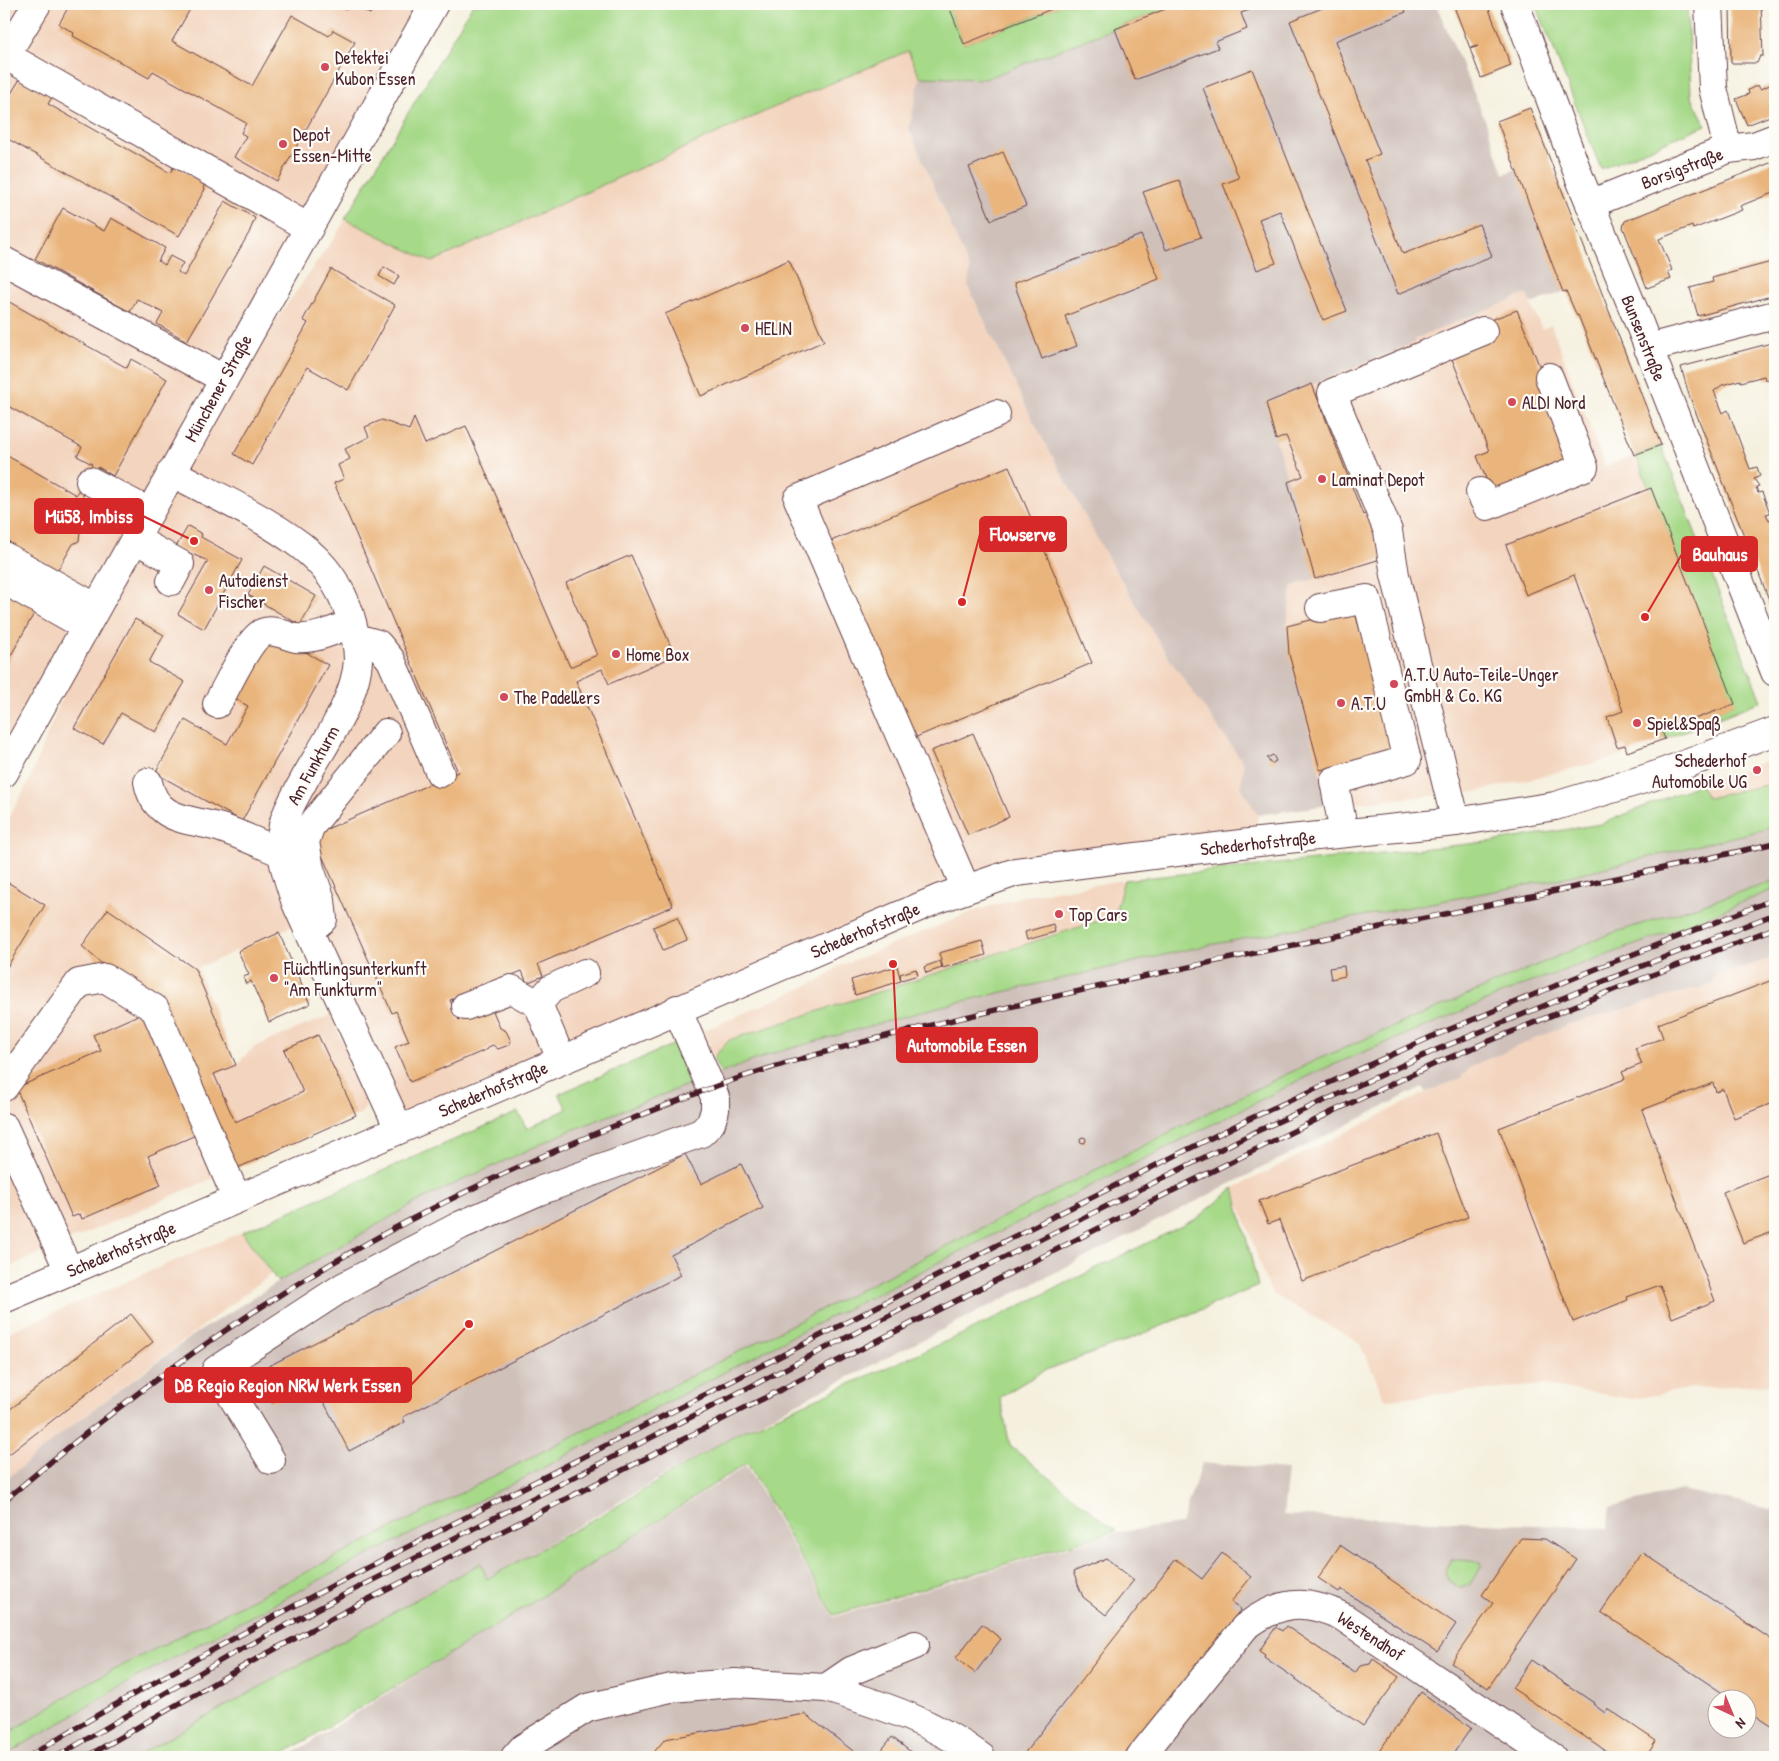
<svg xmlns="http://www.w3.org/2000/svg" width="1779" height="1761" font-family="'Patrick Hand',sans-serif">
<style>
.built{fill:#f3d4be}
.industrial{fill:#cfc0ba;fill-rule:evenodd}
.green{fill:#a6d988;stroke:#787c5a}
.building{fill:#eab57d}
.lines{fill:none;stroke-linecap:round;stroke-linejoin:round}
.minor-casing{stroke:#643e46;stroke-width:30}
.minor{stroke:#fff;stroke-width:28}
.rail-casing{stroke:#4a1f2b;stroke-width:5.5}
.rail{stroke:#fdfcf7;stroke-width:4;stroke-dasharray:11;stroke-linecap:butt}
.poi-dot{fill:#d1495b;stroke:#fdfcf7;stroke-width:2}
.labels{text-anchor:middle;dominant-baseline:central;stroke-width:4.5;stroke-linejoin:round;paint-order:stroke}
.poi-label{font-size:18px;fill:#4a1f2b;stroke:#fdfcf7;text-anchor:start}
.street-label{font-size:18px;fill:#4a1f2b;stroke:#fdfcf7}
.leader{fill:none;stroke:#d62828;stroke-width:2}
.callout-dot{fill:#d62828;stroke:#fdfcf7;stroke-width:2}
.callout{fill:#d62828;stroke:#d62828;stroke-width:2}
.callout-label{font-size:19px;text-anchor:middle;font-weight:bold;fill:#fff}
</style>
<rect width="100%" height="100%" fill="#fdfcf7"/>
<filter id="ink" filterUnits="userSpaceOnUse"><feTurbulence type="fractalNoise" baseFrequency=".02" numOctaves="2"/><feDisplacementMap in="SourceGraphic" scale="10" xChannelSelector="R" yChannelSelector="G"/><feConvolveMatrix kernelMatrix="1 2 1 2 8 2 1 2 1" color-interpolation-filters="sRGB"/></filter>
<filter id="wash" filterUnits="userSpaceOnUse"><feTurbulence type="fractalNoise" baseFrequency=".0096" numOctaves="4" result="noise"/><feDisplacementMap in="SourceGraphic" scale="20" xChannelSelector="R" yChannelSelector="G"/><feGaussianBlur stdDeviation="1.12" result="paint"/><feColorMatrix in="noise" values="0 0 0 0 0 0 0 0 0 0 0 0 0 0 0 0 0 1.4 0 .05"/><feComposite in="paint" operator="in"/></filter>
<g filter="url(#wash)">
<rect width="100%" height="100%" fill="#f5f0de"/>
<g class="built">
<polygon points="4,4 420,4 4,745"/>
<polygon points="473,4 784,103 909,51 920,77 909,129 970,270 968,288 1032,419 1108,558 1168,657 1244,764 1241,787 1258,815 1255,835 1014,863 400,1118 292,926 198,968 236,1065 254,1047 331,1015 366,1096 365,1108 360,1114 4,1269 4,826 28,783 91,626 215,405 335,237"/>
<polygon points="1526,294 1542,329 1551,325 1605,466 1661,445 1761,701 1623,756 1476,792 1328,805 1289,654 1287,626 1292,586 1315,579 1266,403 1415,342 1414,339"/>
<polygon points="1775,758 1775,783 1707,798 1700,784"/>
<polygon points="1124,880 1115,913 1104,919 729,1040 713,1058 703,1031 823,979 837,967 972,912 1024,896"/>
<polygon points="1775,957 1775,1384 1693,1388 1633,1399 1544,1385 1385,1399 1359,1342 1274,1295 1266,1282 1234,1188 1427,1092 1460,1078 1470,1066 1570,1024 1712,984 1713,977"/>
<polygon points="242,1232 271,1274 70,1427 4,1481 4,1334"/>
</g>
<g class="industrial">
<polygon points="1178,4 1436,4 1486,122 1504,174 1516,169 1563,292 1531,304 1526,294 1415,339 1416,342 1266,403 1315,579 1292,586 1287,626 1289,654 1328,805 1258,815 1241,787 1244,764 1168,657 1108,558 1032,419 968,287 970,270 909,129 920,77 986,79"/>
<polygon points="1775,827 1775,957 1713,977 1713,984 1570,1024 1471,1066 1461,1078 1427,1092 1422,1087 736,1434 487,1579 207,1757 4,1757 4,1481 70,1427 192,1336 278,1282 422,1199 567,1132 695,1082 771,1054 938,1007 1199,947 1553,880"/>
<path d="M 1202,1463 L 1288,1470 L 1283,1515 L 1608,1528 L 1611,1507 L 1682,1490 L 1775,1510 L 1775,1757 L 287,1757 L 746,1466 L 834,1617 L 1119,1532 L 1181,1524 ZM 1716,1698 L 1746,1698 L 1746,1728 L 1716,1728 Z"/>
</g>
<g class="green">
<polygon points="473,4 948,4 964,44 1064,4 1178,4 985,79 920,77 908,51 784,103 432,262 345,219"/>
<polygon points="1544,4 1687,4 1691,96 1706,125 1601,169 1537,7"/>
<polygon points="1661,445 1761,701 1665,739 1662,731 1734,704 1651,489 1649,489 1636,455"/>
<polygon points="1775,783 1775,827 1553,880 1199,947 938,1007 771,1054 721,1073 713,1058 729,1040 1104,919 1115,913 1124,880 1497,841 1601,824 1700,784 1707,798"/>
<polygon points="1775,881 1775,889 1654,938 1529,983 1314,1073 793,1336 520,1480 342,1568 135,1678 4,1756 4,1736 90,1682 1227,1103 1314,1061 1607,935"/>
<polygon points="679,1042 695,1082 567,1132 422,1199 278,1282 242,1232 518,1112 527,1129 567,1109 559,1094"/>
<polygon points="1234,1188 1258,1286 1123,1342 1043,1371 1000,1397 1010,1446 1116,1531 834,1615 747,1463 502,1622 278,1757 135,1757 481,1563 487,1579 619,1505 736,1434 967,1332 1198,1218"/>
<polygon points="1451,1559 1481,1562 1482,1566 1469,1585 1460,1588 1448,1580 1445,1570"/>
</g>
<g id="blocks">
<g class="building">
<polygon points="70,4 193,4 172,41 252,86 292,15 329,36 333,30 355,42 277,181 234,157 246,136 241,133 246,123 153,71 149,78 73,36 74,33 59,24"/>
<polygon points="334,4 350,4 346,10"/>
<polygon points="352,4 376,4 370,14"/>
<polygon points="948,4 1064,4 964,44"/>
<polygon points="1178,4 1201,4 1202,7 1212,4 1266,4 1241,13 1247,29 1215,42 1218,48 1135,80 1115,29"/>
<polygon points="1332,4 1403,4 1406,12 1335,41 1380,154 1365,160 1403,254 1479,224 1492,256 1398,294 1290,21"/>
<polygon points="1453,4 1487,4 1511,66 1481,78 1470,49 1478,46 1470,48"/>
<polygon points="1582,4 1594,4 1584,8"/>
<polygon points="1730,4 1761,4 1763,56 1760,56 1757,63 1731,63"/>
<polygon points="1252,69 1347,311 1323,320 1280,211 1259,219 1276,263 1257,270 1223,184 1239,178 1203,88"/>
<polygon points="20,79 52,97 48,104 170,173 174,166 205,184 203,188 205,189 179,236 8,139 4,147 4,105"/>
<polygon points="1775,79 1775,114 1747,125 1736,99 1749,94 1748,90 1758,85 1760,89 1775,83 1773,80"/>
<polygon points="1530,108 1661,445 1634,455 1578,315 1577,316 1566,291 1563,292 1497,121"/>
<polygon points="1003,152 1026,206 991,220 969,167"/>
<polygon points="1775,161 1775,192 1740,206 1742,210 1693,229 1692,226 1659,239 1672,270 1668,272 1671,279 1647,288 1623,227 1625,221"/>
<polygon points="1179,180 1201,237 1166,250 1143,192"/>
<polygon points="225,201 255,218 249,233 187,341 157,324 163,313 137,299 130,312 35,259 63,208 104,231 111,218 165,248 158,261 165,265 170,256 183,263 178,272 184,276"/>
<polygon points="1141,235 1159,279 1065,316 1077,346 1042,359 1014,283"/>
<polygon points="789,260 824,341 701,396 665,314"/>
<polygon points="1775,261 1775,295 1698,316 1690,288 1713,282 1712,278"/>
<polygon points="384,267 399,276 394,285 379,276"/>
<polygon points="331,269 395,305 348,390 307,367 252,465 234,454 308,323 303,320"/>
<polygon points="4,299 127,368 131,359 167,379 113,476 98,467 82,498 95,505 80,531 79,541 73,544 58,570 33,556 27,566 4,553 10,542 4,539 4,454 76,495 92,464 77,456 82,447 4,404"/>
<polygon points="1517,310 1579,465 1494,499 1477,456 1489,451 1450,354 1480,324"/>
<polygon points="1775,342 1775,377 1765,380 1764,376 1741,382 1740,380 1722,385 1714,391 1723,413 1728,410 1750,469 1757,467 1760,476 1754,479 1759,486 1756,487 1758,493 1762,492 1770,513 1766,514 1769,520 1772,519 1775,527 1775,615 1689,395 1681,367"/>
<polygon points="1312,384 1363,515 1367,513 1384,558 1315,579 1288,482 1303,476 1286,436 1276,440 1266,403"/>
<polygon points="414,418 425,444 466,426 570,667 597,655 566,583 631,555 675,656 609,684 602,669 576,681 673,906 538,964 543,976 527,983 522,971 450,1000 459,1020 491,1006 500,1028 506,1031 511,1041 509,1045 498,1049 493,1045 488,1047 488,1049 410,1082 395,1047 409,1041 396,1011 392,1013 313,835 458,772 334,483 344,479 338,465 350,459 345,449 369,437 365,427 382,420 409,430"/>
<polygon points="1009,466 1092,663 914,738 831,541"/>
<polygon points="1651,488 1735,704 1662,731 1665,739 1627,752 1625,745 1617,747 1607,717 1623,711 1574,575 1526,595 1506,545"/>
<polygon points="188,526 202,534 201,537 242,560 204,629 178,614 208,561 176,547"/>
<polygon points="264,566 316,596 300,625 248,595"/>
<polygon points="9,592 37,608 4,668 4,601"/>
<polygon points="1354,609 1393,751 1320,770 1289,654 1287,626"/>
<polygon points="135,619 164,635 149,662 185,682 156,732 121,713 103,744 74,728"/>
<polygon points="266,639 285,640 328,665 242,821 155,773 185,720 227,744 248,706 233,698"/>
<polygon points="973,733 1009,817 968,835 931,751"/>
<polygon points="1273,755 1276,761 1271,764 1267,758"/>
<polygon points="4,880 45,905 4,972"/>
<polygon points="108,909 195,969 236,1065 214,1074 235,1122 303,1092 284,1050 318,1035 356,1115 233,1170 159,997 101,963 82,946"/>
<polygon points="677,917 687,940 663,950 653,927"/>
<polygon points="1053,924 1055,932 1027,940 1025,932"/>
<polygon points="279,933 310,1004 269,1022 251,981 246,984 243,977 249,975 238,951"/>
<polygon points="982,941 986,955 943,968 939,953"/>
<polygon points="940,961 942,968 926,973 924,967"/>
<polygon points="897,966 901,981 855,995 851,980"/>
<polygon points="1344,966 1345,976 1331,979 1329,968"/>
<polygon points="916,969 918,975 901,980 900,974"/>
<polygon points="1775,979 1775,1102 1734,1118 1723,1089 1716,1092 1713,1083 1642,1110 1715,1301 1672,1318 1660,1285 1627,1297 1628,1300 1573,1322 1499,1128 1625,1079 1622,1072 1642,1064 1635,1048 1663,1038 1658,1024"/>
<polygon points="145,1012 198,1134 148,1156 161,1185 82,1219 80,1214 72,1217 16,1088 101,1051 93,1035"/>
<polygon points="1436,1133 1468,1217 1302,1281 1279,1220 1268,1224 1259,1201"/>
<circle cx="1083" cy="1140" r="3"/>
<polygon points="1775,1149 1775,1161 1771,1151"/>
<polygon points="685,1154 701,1184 741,1164 763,1208 671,1255 681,1275 403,1417 405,1422 349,1451 313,1381 272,1403 257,1372"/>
<polygon points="1775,1172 1775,1231 1743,1243 1723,1192"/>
<polygon points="131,1314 153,1342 8,1455 4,1449 4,1414"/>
<polygon points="1521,1538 1545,1539 1576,1559 1488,1688 1451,1663 1493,1603 1482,1595"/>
<polygon points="1340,1545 1456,1624 1437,1652 1341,1589 1339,1592 1318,1578"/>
<polygon points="1642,1552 1775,1642 1775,1729 1746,1710 1746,1698 1730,1698 1601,1612"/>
<polygon points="1222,1553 1251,1577 1231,1602 1241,1609 1124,1757 1026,1757 1023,1755 1176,1559 1202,1579"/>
<polygon points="1106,1558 1134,1580 1106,1615 1083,1597 1073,1572"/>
<polygon points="982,1624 1001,1639 975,1673 956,1658"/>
<polygon points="1286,1626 1355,1673 1360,1666 1370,1664 1373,1659 1399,1677 1363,1726 1264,1657 1265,1655 1259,1651 1276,1627 1282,1631"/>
<polygon points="1531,1660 1594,1703 1593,1704 1605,1713 1607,1708 1656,1741 1646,1757 1615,1757 1512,1688"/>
<polygon points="1421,1692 1471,1728 1451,1757 1375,1757"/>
<polygon points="805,1714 861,1757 650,1757 665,1739"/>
<polygon points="892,1737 917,1757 876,1757"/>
</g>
</g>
</g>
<g filter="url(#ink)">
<use href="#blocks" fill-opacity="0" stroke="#643e46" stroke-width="1"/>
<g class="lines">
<defs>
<g id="minor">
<polyline points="1515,4 1580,179 1637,318 1775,672"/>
<polyline points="1709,4 1713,88 1728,149"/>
<polyline points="5,55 309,228"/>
<polyline points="4,58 37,4"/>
<polyline points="1590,204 1728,149 1754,146 1775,138"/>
<polyline points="4,261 224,379"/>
<polyline points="1648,348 1775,315"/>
<path d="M 171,472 C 214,495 262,516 300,545 C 324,563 341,587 350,615 C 354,629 358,645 358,660 C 356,700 323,746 304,780 C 296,795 287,809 283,825 C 277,852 288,878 296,903 L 399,1129"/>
<polyline points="90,481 149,512"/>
<polyline points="1480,492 1487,506 1584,467 1549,377"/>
<polyline points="135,539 180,564 171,581"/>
<polyline points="4,556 95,607"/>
<polyline points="4,580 85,626"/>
<polyline points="1320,608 1367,599 1407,760 1334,781 1344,833"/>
<polyline points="356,638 378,644 391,660 440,773"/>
<path d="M 217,704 C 227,687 245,646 259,635 C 270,626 285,636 296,638 C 315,640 335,630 352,623"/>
<polyline points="4,773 434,4"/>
<path d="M 148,782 C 156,824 193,818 224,829 C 244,836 263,845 282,853"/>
<polyline points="1456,822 1395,575 1388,531 1332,393 1483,331"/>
<polyline points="966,889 798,499 996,414"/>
<polyline points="309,931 323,919 321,900 310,869 305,842 310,827 386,733"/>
<polyline points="466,1006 511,989 538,1004"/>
<polyline points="561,1059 538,1004 551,989 585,973"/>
<polyline points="4,1087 79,983 105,978 155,1009 237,1199"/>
<polyline points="4,1127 69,1271"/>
<polyline points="4,1299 938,899 1016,872 1249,843 1456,822 1555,806 1651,777 1775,731"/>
<polyline points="271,1460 216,1370 343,1287 461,1225 539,1191 701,1133 711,1123 715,1110 715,1097 677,1009"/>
<path d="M 826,1688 C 882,1705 934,1722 981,1757"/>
<polyline points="515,1757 523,1748 587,1708 671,1688 735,1683 826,1688 851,1671 915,1645"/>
<path d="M 1140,1757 L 1245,1627 C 1279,1601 1305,1598 1343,1617 L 1552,1757"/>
</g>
</defs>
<use href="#minor" class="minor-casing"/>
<use href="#minor" class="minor"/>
<defs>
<g id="rail">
<path d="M 4,1501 C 65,1449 128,1399 193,1353 C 329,1256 479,1179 634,1118 C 670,1104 706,1089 742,1077 C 837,1046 934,1024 1031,1002 C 1278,944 1528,901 1775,843"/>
<path d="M 28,1757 C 133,1692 242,1633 351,1576 L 1056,1215 L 1247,1120 L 1431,1037 L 1608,964 L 1775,899"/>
<polyline points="56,1757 232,1654 359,1587 947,1286 1253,1133 1436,1050 1614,977 1775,914"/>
<polyline points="86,1757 251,1662 363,1602 1166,1194 1336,1110 1441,1061 1618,988 1775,928"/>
</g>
</defs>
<use href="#rail" class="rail-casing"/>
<use href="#rail" class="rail"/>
</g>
</g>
<g class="poi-dot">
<circle cx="325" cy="67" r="5"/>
<circle cx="283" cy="144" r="5"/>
<circle cx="745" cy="328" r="5"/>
<circle cx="1512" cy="402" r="5"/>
<circle cx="1322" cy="479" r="5"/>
<circle cx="209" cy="590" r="5"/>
<circle cx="616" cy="654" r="5"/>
<circle cx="1394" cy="684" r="5"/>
<circle cx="504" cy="697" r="5"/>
<circle cx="1341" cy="703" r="5"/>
<circle cx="1637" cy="723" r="5"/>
<circle cx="1757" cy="770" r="5"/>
<circle cx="1059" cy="914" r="5"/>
<circle cx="274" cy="978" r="5"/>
</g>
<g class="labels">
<g class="poi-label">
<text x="335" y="57">Detektei<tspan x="335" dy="21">Kubon Essen</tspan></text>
<text x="293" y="134">Depot<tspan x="293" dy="21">Essen-Mitte</tspan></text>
<text x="755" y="328">HELIN</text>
<text x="1522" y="402">ALDI Nord</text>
<text x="1332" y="479">Laminat Depot</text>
<text x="219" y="580">Autodienst<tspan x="219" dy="21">Fischer</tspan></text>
<text x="626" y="654">Home Box</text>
<text x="1404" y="674">A.T.U Auto-Teile-Unger<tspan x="1404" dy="21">GmbH &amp; Co. KG</tspan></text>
<text x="514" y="697">The Padellers</text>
<text x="1351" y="703">A.T.U</text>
<text x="1647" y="723">Spiel&amp;Spaß</text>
<text x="1747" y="760" text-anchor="end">Schederhof<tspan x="1747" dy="21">Automobile UG</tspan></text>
<text x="1069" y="914">Top Cars</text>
<text x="284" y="968">Flüchtlingsunterkunft<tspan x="284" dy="21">"Am Funkturm"</tspan></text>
</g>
<g class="street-label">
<text transform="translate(1682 168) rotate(-21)">Borsigstraße</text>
<text transform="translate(1644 338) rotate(68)">Bunsenstraße</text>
<text transform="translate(218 388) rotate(-61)">Münchener Straße</text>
<text transform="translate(313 765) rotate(-61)">Am Funkturm</text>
<text transform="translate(1258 843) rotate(-6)">Schederhofstraße</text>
<text transform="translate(865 930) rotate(-23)">Schederhofstraße</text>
<text transform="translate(493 1089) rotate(-23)">Schederhofstraße</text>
<text transform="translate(121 1249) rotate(-23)">Schederhofstraße</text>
<text transform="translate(1371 1636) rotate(33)">Westendhof</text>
</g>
</g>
<path class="leader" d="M194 541L143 516M962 602L980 534M1645 617L1682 554M893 964L897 1045M469 1324L411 1385"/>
<g class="callout-dot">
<circle cx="194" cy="541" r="5"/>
<circle cx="962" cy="602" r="5"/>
<circle cx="1645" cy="617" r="5"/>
<circle cx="893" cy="964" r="5"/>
<circle cx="469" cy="1324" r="5"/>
</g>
<g class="callout">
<rect x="35" y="499" width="108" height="34" rx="5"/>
<rect x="980" y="517" width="86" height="34" rx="5"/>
<rect x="1682" y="537" width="75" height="34" rx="5"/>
<rect x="897" y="1028" width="140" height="34" rx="5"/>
<rect x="165" y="1368" width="246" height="34" rx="5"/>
</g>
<g class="callout-label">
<text x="89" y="523">Mü58, Imbiss</text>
<text x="1023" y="541">Flowserve</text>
<text x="1720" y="561">Bauhaus</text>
<text x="967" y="1052">Automobile Essen</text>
<text x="288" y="1392">DB Regio Region NRW Werk Essen</text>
</g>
<rect width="1779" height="1761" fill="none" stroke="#fdfcf7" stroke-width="20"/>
<g transform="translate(1732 1714) rotate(136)"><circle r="24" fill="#fdfcf7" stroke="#b5a4a5"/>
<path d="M0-4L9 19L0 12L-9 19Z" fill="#d1495b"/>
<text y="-8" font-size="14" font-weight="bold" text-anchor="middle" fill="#4a1f2b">N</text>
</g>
</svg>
